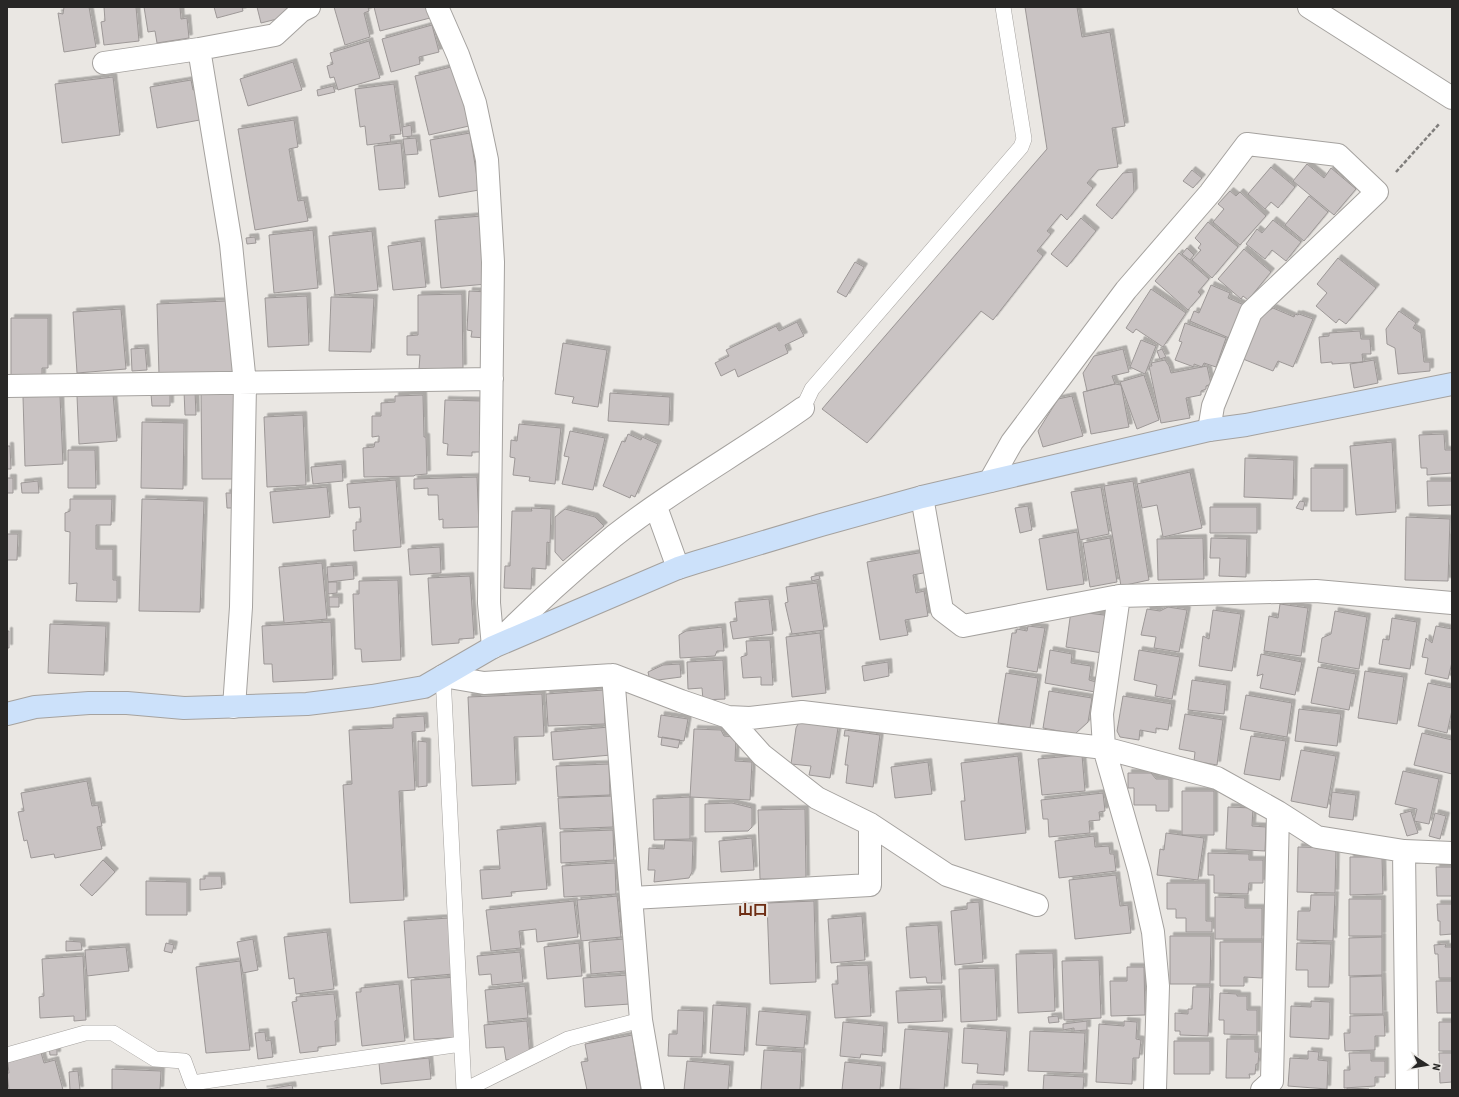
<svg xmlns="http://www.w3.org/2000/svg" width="1459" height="1097" viewBox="0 0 1459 1097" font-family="'Source Sans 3','Noto Sans JP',sans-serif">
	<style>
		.building { fill: #c9c3c3; stroke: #9d9897; filter: url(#shadow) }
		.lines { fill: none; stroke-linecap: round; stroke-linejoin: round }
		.lane-casing { stroke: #a5a29f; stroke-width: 16 }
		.street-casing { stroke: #a5a29f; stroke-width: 24 }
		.secondary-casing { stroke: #a5a29f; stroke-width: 24 }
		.path { stroke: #807e7c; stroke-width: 2.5; stroke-dasharray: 4 2; stroke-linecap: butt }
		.lane { stroke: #fff; stroke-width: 15 }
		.street { stroke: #fff; stroke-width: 22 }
		.secondary { stroke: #cce1fa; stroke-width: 22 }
		.labels { text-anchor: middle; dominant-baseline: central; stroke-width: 4; stroke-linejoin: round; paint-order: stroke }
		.quarter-label { font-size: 15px; font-weight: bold; fill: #6e2d13; stroke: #eae7e3 }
	</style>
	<defs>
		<filter id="shadow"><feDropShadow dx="3.5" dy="-3.5" stdDeviation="0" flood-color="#0004"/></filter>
	</defs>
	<rect width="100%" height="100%" fill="#eae7e3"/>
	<!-- building -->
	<path class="building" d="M64 7H89L96 47 64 52 58 13 63 14Z
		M104 7H136L139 41 104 45 101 22 105 21Z
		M144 7H180L181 19 187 18 189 38 157 43 155 31 148 32Z
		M214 7H242L243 11 217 18Z
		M257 7H287L289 16 261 23Z
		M334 7H368L369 11 364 13 370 37 345 45Z
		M374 7H427L430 18 380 31Z
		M1025 7H1077L1082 37 1110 32 1125 126 1112 128 1118 167 1098 170 1087 183 1093 188 1067 220 1061 214 1047 231 1051 234 1037 251 1043 256 993 320 981 311 867 443 822 409 1047 149Z
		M432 25 439 52 419 57 420 64 391 72 382 39Z
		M369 41 380 78 338 90 334 77 330 78 327 66 333 64 330 53Z
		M293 62 302 90 248 106 240 79Z
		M455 66 469 126 429 135 415 76Z
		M113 77 120 135 62 143 55 84Z
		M191 80 193 90 200 89 205 119 157 128 150 87Z
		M394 84 401 134 390 135 391 142 367 145 365 126 360 127 355 89Z
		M333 86 335 92 318 96 317 90Z
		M294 120 298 147 289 149 298 201 304 200 308 221 255 230 238 129Z
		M411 125 412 136 403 137 402 127Z
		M470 133 479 190 439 197 430 140Z
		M416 138 418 154 405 155 403 139Z
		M401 143 405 188 379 190 374 146Z
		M1307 164 1324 178 1331 168 1356 189 1334 215 1293 181Z
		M1271 167 1295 187 1278 208 1271 202 1265 209 1248 194Z
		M1192 170 1202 178 1193 188 1183 181Z
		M1133 172 1134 192 1112 219 1096 205 1123 173Z
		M1230 191 1236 196 1240 192 1266 216 1240 245 1213 222 1224 209 1218 204Z
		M1309 196 1328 212 1304 241 1285 225Z
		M481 216 487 284 441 288 435 220Z
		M1081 218 1096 231 1067 267 1051 254Z
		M1273 220 1301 242 1286 261 1272 250 1265 259 1246 244 1257 229 1262 233Z
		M1208 222 1238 247 1212 278 1192 260 1201 250 1198 248 1201 244 1195 238Z
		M313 230 318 288 274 293 269 235Z
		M372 231 378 290 335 295 329 236Z
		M255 237 256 243 247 244 246 238Z
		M421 241 426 287 393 290 388 246Z
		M1187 248 1194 255 1190 260 1182 254Z
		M1244 249 1271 272 1248 300 1243 296 1241 299 1218 279Z
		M1179 253 1209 279 1198 292 1201 295 1188 310 1155 281Z
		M1338 258 1376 288 1346 324 1339 319 1336 323 1316 306 1327 293 1317 284Z
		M855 262 864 267 846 297 837 292Z
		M1211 285 1230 293 1228 298 1244 305 1229 338 1190 321 1194 311 1199 313Z
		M1151 289 1186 313 1163 347 1136 329 1133 333 1126 328Z
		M469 291 489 292 487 338 471 337 472 331 467 330Z
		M462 294 463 368 419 369 420 355H407V336L418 335V295Z
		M307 296 309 345 268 347 265 298Z
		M331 297 374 298 371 352 329 351Z
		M227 301 233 372 159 375 157 304Z
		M1273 308 1294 317 1295 314 1298 315 1299 314 1313 319 1293 367 1278 361 1273 371 1243 359 1260 317Z
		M121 309 126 369 77 373 73 312Z
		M1399 311 1416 323 1413 328 1421 333 1424 362H1430V371L1398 374 1395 348 1387 344 1386 329Z
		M11 318H48V368H42V377H11Z
		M797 322 804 336 785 345 788 353 738 377 735 369 721 376 715 363 729 356 726 350 776 326 779 331Z
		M1185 323 1226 338 1216 367 1204 363 1202 367 1194 364V367L1175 360 1182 342 1179 341Z
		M1360 331 1361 339H1370L1371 354H1362L1363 362 1332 364V362L1321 363 1319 337 1329 336V333Z
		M1141 340 1156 346 1145 374 1130 367Z
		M563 343 607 350 598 407 572 403 574 397 555 394Z
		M145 348 147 370 132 371 131 349Z
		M1123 349 1129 372 1112 376 1115 384 1087 391 1083 373 1094 356Z
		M1162 349 1166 357 1160 359 1157 351Z
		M1165 360 1169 366 1171 373 1207 366 1211 384 1206 386V389L1201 391V395L1186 398 1190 418 1161 423 1149 366H1152L1151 363Z
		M1374 360 1378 383 1354 388 1350 364Z
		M1144 375 1159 420 1137 429 1120 382Z
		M1115 384 1121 385 1129 427 1091 434 1083 392Z
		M184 391H195L196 415H185Z
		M201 393H234V479H202Z
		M610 393 670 397 669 425 608 421Z
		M113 394 117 441 79 444 77 396Z
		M151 394H170V406H152Z
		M423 395 424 437H426L427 474 415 475 414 476 364 477 363 448 374 447 375 442H379V436L372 437V416H381V403L395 402V396Z
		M60 396 63 464 25 466 23 397Z
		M1072 396 1083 436 1043 447 1038 431 1058 399Z
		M445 400 483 401 481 452H472V456L447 455 448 444 443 443Z
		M303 415 306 485 267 487 264 417Z
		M142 422 184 423 183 489 141 488Z
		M519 424 561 428 555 484 529 481 530 477 513 475 515 458 510 457 511 440 517 441Z
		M570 431 605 438 593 490 562 484 569 457 564 456Z
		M628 434 641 440 642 437 658 444 635 497 631 495 630 498 603 486 622 441 625 442Z
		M1444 434 1445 450H1452V473L1427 475V468H1421L1419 435Z
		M1392 442 1396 512 1356 515 1350 446Z
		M7 446H10L11 469H7Z
		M68 450H95L96 488H68Z
		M1245 458 1294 460 1293 499 1244 497Z
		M342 464 343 481 313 484 311 467Z
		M1311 468H1344V511H1311Z
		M1190 472 1202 528 1163 537 1157 505 1142 508 1137 484Z
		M477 477 479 527 443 528V519L439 520 438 495H428V488L414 489V479Z
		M7 478H13V493H7Z
		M396 480 401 547 354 551 353 530H356V522H361L360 507 349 508 347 484Z
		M38 481 39 493H22L21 483Z
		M1133 481 1149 580 1121 586 1104 486Z
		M1427 481H1452V505L1428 506Z
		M327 487 330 517 273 523 270 492Z
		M1101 487 1109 534 1080 540 1071 492Z
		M226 493H239V508H227Z
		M70 499H112L111 525H96V549H113V580H117V602L76 601 77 583 69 584 70 532 65 531V513L70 511Z
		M142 499 204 501 200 612 139 611Z
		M1300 501 1305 502 1303 510 1296 508Z
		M1028 506 1032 530 1020 533 1015 508Z
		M1210 507H1257V533H1210Z
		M531 508 551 509 550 543 547 542 546 569 532 568 531 589 504 588 505 566H510L512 511H532Z
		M565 509 595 517 604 526 563 561 555 552V517Z
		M1406 517 1450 519 1448 581 1405 580Z
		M1077 532 1084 584 1047 590 1039 539Z
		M7 534H18L17 560H7Z
		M1110 538 1117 582 1090 587 1083 543Z
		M1203 538 1204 579 1158 580 1157 539Z
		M1211 538 1247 539 1246 577 1219 576 1220 558H1210Z
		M440 547 441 573 410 575 408 549Z
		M924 552 928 572 913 575 916 593 924 591 928 616 905 620 908 635 880 640 867 562Z
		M322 563 327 619 284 623 279 567Z
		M353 565 354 579 328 582 327 567Z
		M819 575 820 579 812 581 811 577Z
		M470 576 474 638 459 639V643L432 645 428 578Z
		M398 580 401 660 362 662 361 649H355L353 594H359V581Z
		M328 582H337V593L328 594Z
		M817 583 824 630 792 634 785 603 788 602 786 587Z
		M329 597H339V607H329Z
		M769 599 773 634 733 639 730 622 737 621 735 602Z
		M1280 604 1308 608 1301 656 1264 651 1269 616 1278 618Z
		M1168 607 1187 610 1179 652 1154 648 1156 637 1141 635 1147 609 1160 611Z
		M1213 610 1241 614 1232 671 1199 666 1203 636 1209 639Z
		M1071 611 1104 615 1107 618 1102 653 1066 647Z
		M1335 611 1367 617 1359 669 1318 662 1322 638 1331 634Z
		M1392 618 1417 622 1410 669 1379 664 1383 639 1389 640Z
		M331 622 333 679 273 682 272 664H264L262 626Z
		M50 624 106 626 104 675 48 673Z
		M1028 626 1045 628 1037 672 1007 667 1012 633H1016L1017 629 1027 631Z
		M1436 626 1452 629V662L1448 679 1425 674 1428 658 1422 657 1426 638 1432 643Z
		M722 627 724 651H717L715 656 680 658 679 635 686 631Z
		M7 631H9V648H7Z
		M820 633 826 693 792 697 786 637Z
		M770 640 773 685H761V677L743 678 741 657 747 655 746 641Z
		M1050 650 1072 654 1071 663 1091 666 1089 680 1096 682 1095 692 1045 683Z
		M1139 650 1180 657 1172 699 1155 696 1157 685 1134 680Z
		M1261 654 1302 662 1295 695 1260 688 1263 674 1257 676Z
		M723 660 725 699 703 700 702 688 688 689 687 662Z
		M888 662 889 676 864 681 862 666Z
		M680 664 681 677 650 681 648 672 663 665Z
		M1318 667 1356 674 1349 710 1311 703Z
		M1365 671 1404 677 1397 724 1358 718Z
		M1006 673 1038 678 1030 728 998 723Z
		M1192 680 1227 685 1224 714 1188 710Z
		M1428 683 1452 688V710L1447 733 1418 726Z
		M604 690 605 724 548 726 546 694Z
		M1049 691 1092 698 1088 722 1075 734 1043 728Z
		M542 694 544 736 514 737 516 784 472 786 468 697Z
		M1246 695 1292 703 1287 737 1240 729Z
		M1123 696 1172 704 1168 730 1156 728V733L1140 730 1139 740 1120 737 1117 731Z
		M1299 709 1341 714 1337 746 1295 741Z
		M1185 714 1223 720 1217 765 1194 761 1195 752 1179 749Z
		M661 715 688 719 684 741 658 737Z
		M424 716 425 731 412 732 415 790 399 791 404 900 350 903 343 785 352 784 349 730 393 728V718Z
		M799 722 838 728 830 778 809 775 811 766 791 764 796 728Z
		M609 727 611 755 553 760 551 732Z
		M694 729 721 730 724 736 736 737 735 761 752 762 750 800 690 797Z
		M845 730 880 735 873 787 846 783 848 765H845L849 736H844Z
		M1422 733 1452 740V774L1414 765Z
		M1251 736 1286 741 1280 780 1244 774Z
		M662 737 680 740 678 748 661 745Z
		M418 741 427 742V786L418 787Z
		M1301 750 1336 756 1327 808 1291 801Z
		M1082 755 1085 791 1042 795 1038 759Z
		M1018 756 1026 833 965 840 961 801H965L961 763Z
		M928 762 932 794 895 798 891 767Z
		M609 764 610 795 558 797 556 766Z
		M1403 771 1439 779 1429 824 1414 821 1417 809 1395 804Z
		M1128 773H1151L1156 779H1169V811H1156V805H1134V788H1128Z
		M87 781 92 806 98 805 102 826 97 827 102 849 55 858 54 854 31 858 27 840 24 841 18 812 24 811 21 793Z
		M1182 791H1214V835H1182Z
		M1332 792 1356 795 1353 820 1329 817Z
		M1103 793 1105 811 1099 812 1100 820 1089 821 1090 833 1049 837 1048 819H1043L1041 800Z
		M612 796 613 827 560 829 558 798Z
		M690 797V839L654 840 653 799Z
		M732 803 752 808V827L748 831 705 832V804Z
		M1228 807 1253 808 1252 826 1266 827 1265 851 1226 849Z
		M805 809 806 879H760L758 810Z
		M1411 811 1418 833 1407 836 1400 814Z
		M1435 813 1446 816 1440 839 1429 836Z
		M542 826 547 889 511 892 512 896 482 899 480 870 500 869 497 830Z
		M613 830 614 860 561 863 560 832Z
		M1166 833 1204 838 1198 880 1157 875 1160 849 1164 850Z
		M1094 836 1095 847 1109 846 1110 854H1114L1116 871 1059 878 1055 841Z
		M752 838 754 870 721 872 719 841Z
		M665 840 693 841 692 872 689 878 654 882 655 870H648L649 848 664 849Z
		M1298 847 1336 848 1335 893 1297 892Z
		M1208 853 1249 854V860H1263V883H1249L1248 894 1214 893V875H1208Z
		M1350 857H1382L1383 894 1350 895Z
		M103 860 115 872 92 896 80 885Z
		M615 863 616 894 564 897 562 866Z
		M1436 867H1452V896H1437Z
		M1116 875 1120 906 1128 905 1131 933 1075 939 1069 880Z
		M205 876H221L222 888 200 890V879H205Z
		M146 881 187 882V915H146Z
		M1167 883H1206V921H1212V932H1186V918H1176V909H1167Z
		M1311 895H1335L1333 941 1297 940 1298 911H1310Z
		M617 896 621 937 581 941 577 900Z
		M1215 897 1245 898V908H1262V939H1215Z
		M1349 899H1382V936H1349Z
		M574 901 578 937 537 942 536 929 519 931 521 948 491 951 486 910Z
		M814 901 816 982 770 984 767 903Z
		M979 902 983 962 955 965 951 911 967 909V903Z
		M1437 904H1452V934L1440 935V921H1438Z
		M862 916 865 960 831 963 828 919Z
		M449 918 453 974 408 978 404 921Z
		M938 925 942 983H927L926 977 910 978 906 927Z
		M327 932 334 989 296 994 294 978 289 979 284 937Z
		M1170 936H1211L1210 984H1170Z
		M1382 937V975L1349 976V938Z
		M253 939 258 970 243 973 237 942Z
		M624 939 626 971 591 974 589 942Z
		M66 941 81 942 82 950 66 951Z
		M1220 942H1262V978L1244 977V986H1220Z
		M166 943 174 945 172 953 164 951Z
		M579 943 582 976 547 979 544 947Z
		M1297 943 1331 944 1329 987H1308V970H1296Z
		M1446 944 1445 947H1452V978H1439L1438 954H1435L1434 945Z
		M126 947 129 971 87 976 85 950Z
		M520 952 523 982 492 985 491 974 479 975 477 956Z
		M1053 953 1055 1011 1018 1013 1016 954Z
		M83 956 86 1020 74 1021V1016L40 1018 39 997 44 996 42 959Z
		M1099 960 1101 1018 1064 1020 1062 961Z
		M240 961 250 1050 206 1053 196 967Z
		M868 965 871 1016 835 1018 832 984H838L837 966Z
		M1127 967H1144L1145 1015 1111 1016 1110 981H1127Z
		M995 968 997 1020 961 1022 959 969Z
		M628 975 630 1004 585 1007 583 978Z
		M1382 976 1383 1014H1350V977Z
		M458 977 461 1037 414 1040 411 980Z
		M1436 981H1452V1013H1437Z
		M399 984 405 1041 362 1046 356 992H361V988Z
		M525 986 528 1018 488 1022 485 990Z
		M1193 987H1210L1208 1036 1180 1035V1031H1175V1013L1188 1014V1009H1192Z
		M941 989 943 1021 898 1023 896 991Z
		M1220 993 1237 994V996H1247V1010H1257V1035L1224 1034V1020H1219Z
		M334 994 337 1020 335 1021 336 1045 318 1047V1051L300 1053 292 1002 297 1001 296 997Z
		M1311 1001 1330 1002 1329 1039 1290 1037 1291 1006 1311 1007Z
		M713 1005 747 1007 744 1055 710 1053Z
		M678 1010 704 1011 702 1057 668 1056 669 1034H677Z
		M759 1011 807 1015 804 1048 756 1045Z
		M1384 1015 1385 1036H1375V1050L1345 1051 1344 1033H1350V1016Z
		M1058 1016 1059 1022 1049 1023 1048 1017Z
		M527 1021 530 1057 506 1060 504 1047 486 1048 484 1025Z
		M1087 1021V1030L1074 1031V1028L1063 1030V1024Z
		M1124 1021 1137 1022 1136 1039 1141 1040 1139 1058H1133L1132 1084 1096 1082 1099 1024 1124 1026Z
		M843 1022 884 1026 882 1056 861 1054 860 1058 840 1056Z
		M1439 1022H1452V1051H1439Z
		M964 1028 1007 1031 1004 1075 977 1073 978 1064 962 1063Z
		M905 1029 949 1032 944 1090 900 1089Z
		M1030 1031 1085 1033 1083 1073 1028 1071Z
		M265 1032 266 1041 271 1040 273 1057 258 1059 255 1033Z
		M632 1035 641 1090H587L581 1062 588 1061 585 1044Z
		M1227 1039H1255V1052H1259L1258 1064H1256L1255 1074H1249L1250 1078H1226Z
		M1174 1041H1210V1074H1174Z
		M49 1046H57V1055H50Z
		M40 1049 44 1063 55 1060 63 1090H9L7 1073H9L7 1057Z
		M764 1050 802 1052 800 1090H761Z
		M1308 1051 1319 1052 1318 1060 1328 1061 1327 1089 1288 1086 1290 1058 1308 1059Z
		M1349 1053H1371V1061H1385V1077H1375V1086L1344 1088V1070H1350Z
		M1439 1053H1452V1082L1440 1083Z
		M429 1058 431 1079 381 1084 379 1063Z
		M687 1061 730 1065 728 1090H684Z
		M845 1062 882 1066 880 1090H842Z
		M112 1069 161 1071 160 1090H112Z
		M78 1071 80 1090H70L69 1072Z
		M1044 1075 1084 1077 1083 1090H1043Z
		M973 1084 1004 1085V1090H972Z
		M292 1085 293 1090H263Z
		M1347 1088 1369 1089V1090H1347Z"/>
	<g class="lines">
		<defs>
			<path id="lane" d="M803 408 812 389 1021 147 1024 139 1003 7
				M443 676 464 1090
				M7 1055 85 1033H113L155 1059 184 1061 192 1083 461 1044
				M465 1090 568 1039 641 1020"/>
			<path id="street" d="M437 7 458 55 475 103 487 160 493 262 489 603 493 647
				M1309 7 1452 98
				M199 49 231 244 245 384 241 607 234 707
				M104 63 199 49 275 35 301 11 309 7
				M7 386 492 379
				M990 481 1012 442 1126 290 1210 193 1247 144 1338 155 1377 192 1251 312 1213 406 1209 430
				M922 497 942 610 963 626 1119 596 1316 591 1452 603
				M656 507 678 568
				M1119 596 1102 714 1104 748 1139 870 1153 932 1158 986 1155 1090
				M493 647C531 608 572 571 614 536 674 489 741 452 803 408
				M613 675 641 1020 653 1090
				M443 676 484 683 613 675 681 701 728 717 750 718 802 712 1104 748 1217 778 1278 812 1317 837 1404 851 1452 853
				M728 717 762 755 817 798 870 824 947 875 1037 905
				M1404 851 1407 1090
				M632 898 870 885V824
				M1262 1090 1272 1081 1278 812"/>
			<path id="secondary" d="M7 714 35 707 89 703H127L184 708 307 704 372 696 424 687 493 647 678 568 697 562 821 525 922 497 1209 430 1246 425 1452 384"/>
		</defs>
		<!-- lane casing -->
		<use href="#lane" class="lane-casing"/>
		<!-- street casing -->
		<use href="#street" class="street-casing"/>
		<!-- secondary casing -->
		<use href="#secondary" class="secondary-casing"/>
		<!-- path -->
		<path class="path" d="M1396 172 1440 123"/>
		<!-- lane -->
		<use href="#lane" class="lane"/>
		<!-- street -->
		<use href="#street" class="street"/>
		<!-- secondary -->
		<use href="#secondary" class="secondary"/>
	</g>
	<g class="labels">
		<!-- quarter labels -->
		<g class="quarter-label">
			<text x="753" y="910">山口</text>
		</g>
	</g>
	<!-- border -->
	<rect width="1459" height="1097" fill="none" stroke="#282726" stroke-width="16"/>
	<!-- north arrow -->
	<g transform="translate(1427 1065) rotate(102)" stroke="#eae7e3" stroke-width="3" paint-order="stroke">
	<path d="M0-3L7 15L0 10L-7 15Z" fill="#282726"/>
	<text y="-6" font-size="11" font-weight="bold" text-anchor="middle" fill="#282726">N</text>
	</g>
</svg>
